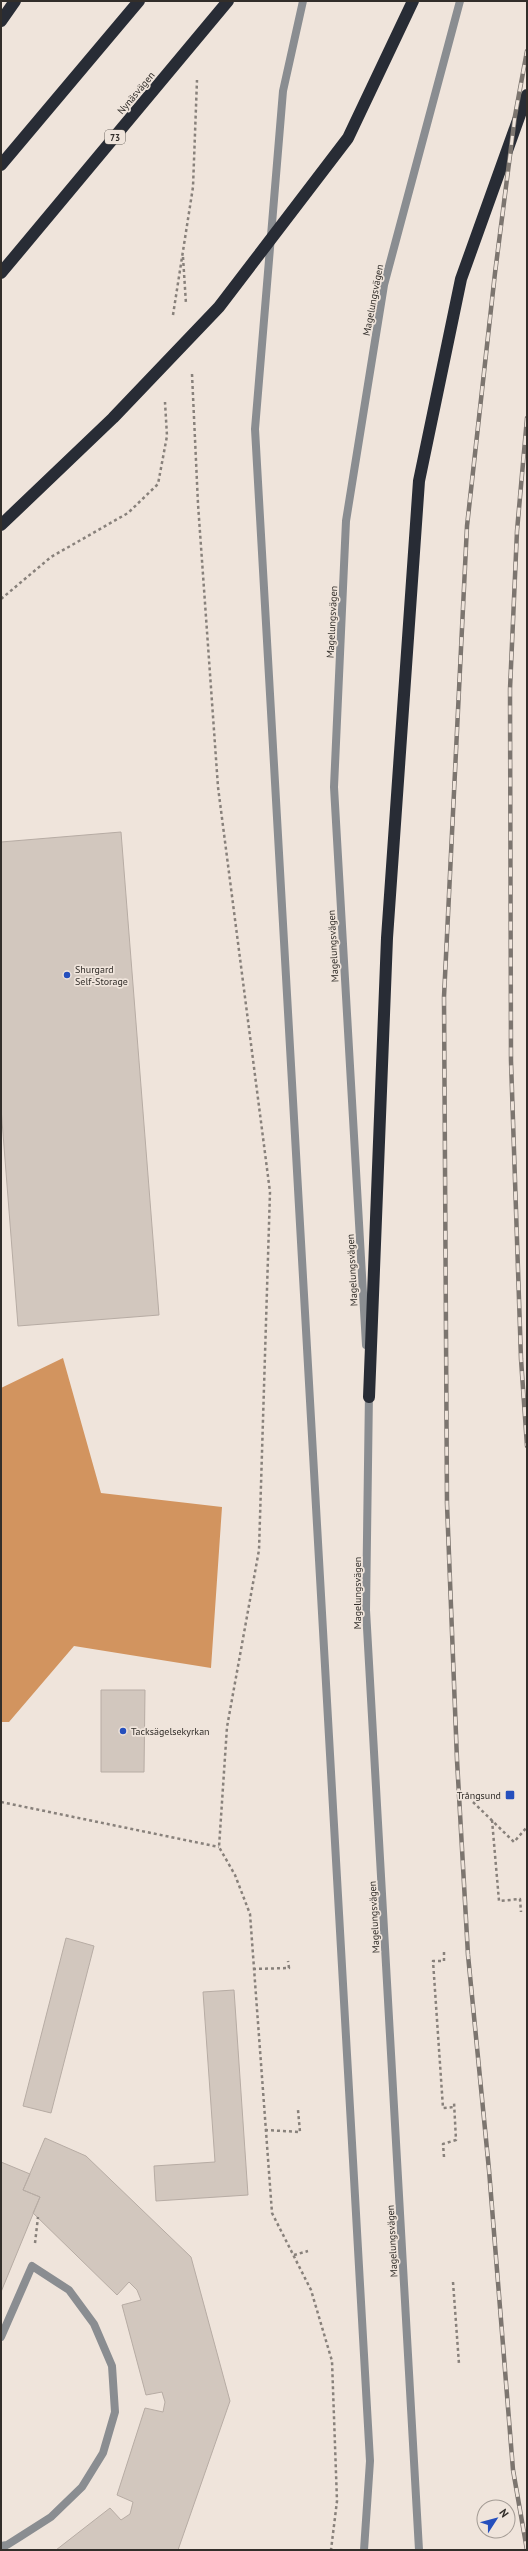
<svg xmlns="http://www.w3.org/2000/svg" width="528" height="2551" viewBox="0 0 528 2551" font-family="'PT Sans',sans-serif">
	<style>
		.forest { fill: #d2945f }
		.building { fill: #d2c7be; stroke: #b7aca4 }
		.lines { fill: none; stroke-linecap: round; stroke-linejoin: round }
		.path { stroke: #88817b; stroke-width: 2.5; stroke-dasharray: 3 3; stroke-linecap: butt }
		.service { stroke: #8a8d91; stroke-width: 8 }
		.tertiary { stroke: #8a8d91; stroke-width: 8 }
		.motorway { stroke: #282c35; stroke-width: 12 }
		.rail-casing { stroke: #7c756f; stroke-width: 4.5 }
		.rail { stroke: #efe4db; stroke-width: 3; stroke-dasharray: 9; stroke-linecap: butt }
		.poi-dot { fill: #254fbd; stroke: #efe4db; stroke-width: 1.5 }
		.labels { text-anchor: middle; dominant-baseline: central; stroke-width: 3.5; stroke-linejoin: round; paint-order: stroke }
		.shield { fill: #efe4db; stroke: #6b655f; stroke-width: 1 }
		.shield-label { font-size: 9px; font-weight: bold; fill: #322e2a }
		.street-label { font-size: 10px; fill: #322e2a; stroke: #efe4db }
		.poi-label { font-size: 10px; fill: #322e2a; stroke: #efe4db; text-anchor: start }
	</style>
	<rect width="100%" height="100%" fill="#efe4db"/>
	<!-- forest -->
	<path class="forest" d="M63 1358 101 1493 222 1507 211 1668 74 1646 9 1722H1V1388Z"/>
	<!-- building -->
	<path class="building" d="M121 832 159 1315 18 1326 1 1108V842Z
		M101 1690H145L144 1772H101Z
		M66 1938 94 1946 51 2113 23 2106Z
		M234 1990 248 2195 156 2201 154 2166 215 2162 203 1992Z
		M45 2138 86 2156 191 2257 230 2401 178 2550H56L110 2508 121 2520 130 2514 133 2502 117 2495 145 2408 163 2412 165 2402 162 2392 146 2395 122 2305 141 2300 137 2290 129 2282 117 2295 33 2213 40 2197 23 2190Z
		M1 2162 30 2174 23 2190 40 2197 1 2292Z"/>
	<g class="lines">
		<!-- path -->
		<path class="path" d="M183 257 186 304
			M173 315 193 187 197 80
			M192 374 198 504 218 787 270 1192 259 1550 227 1727 219 1847 235 1875 250 1914 272 2213 311 2290 332 2361 337 2501 331 2550
			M1 599 51 557 128 513 158 484 167 436 165 402
			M1 1802 219 1847
			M473 1802 514 1842 527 1827
			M492 1820 499 1901 520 1899 521 1912
			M444 1952V1961H433L443 2108 454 2107
			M253 1969 289 1968 288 1961
			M265 2130 300 2132 298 2110
			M444 2157 443 2144 456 2140 454 2102
			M35 2243 38 2217
			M294 2255 308 2251
			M453 2282 459 2364"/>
		<!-- service -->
		<path class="service" d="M1 2337 32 2266 69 2290 94 2324 112 2366 115 2412 103 2453 82 2487 51 2517 7 2545 1 2546"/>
		<!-- tertiary -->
		<path class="tertiary" d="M303 1 283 91 255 429 370 2461 364 2550
			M366 1345 334 787 346 521 384 285 460 1
			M369 1392 366 1610 419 2550"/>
		<!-- motorway -->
		<path class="motorway" d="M1 21 15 1
			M1 165 139 1
			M1 273 228 1
			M1 525 113 418 219 307 348 138 413 1
			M369 1397 387 938 419 481 461 279 527 95"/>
		<defs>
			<path id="rail" d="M527 418 517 531 510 689 511 1061 521 1359 527 1446
				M527 2550 513 2470 489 2170 468 1955 457 1760 447 1504 444 997 467 526 495 273 515 116 527 51"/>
		</defs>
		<!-- rail casing -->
		<use href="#rail" class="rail-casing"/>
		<!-- rail -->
		<use href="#rail" class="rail"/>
	</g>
	<!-- markers -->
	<g class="poi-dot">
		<circle cx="67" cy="975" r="4"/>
		<circle cx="123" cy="1731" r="4"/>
		<rect x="505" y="1790" width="10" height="10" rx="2"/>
	</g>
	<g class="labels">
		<!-- shield labels -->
		<rect class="shield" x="105" y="130" width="20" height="14" rx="3"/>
		<g class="shield-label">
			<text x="115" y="137">73</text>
		</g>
		<!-- street labels -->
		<g class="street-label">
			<text transform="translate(136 93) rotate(-50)">Nynäsvägen</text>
			<text transform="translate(373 300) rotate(-79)">Magelungsvägen</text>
			<text transform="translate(332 622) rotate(-87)">Magelungsvägen</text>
			<text transform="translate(333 946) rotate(-93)">Magelungsvägen</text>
			<text transform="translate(352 1270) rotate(-93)">Magelungsvägen</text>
			<text transform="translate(357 1593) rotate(-90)">Magelungsvägen</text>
			<text transform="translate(374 1917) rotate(-93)">Magelungsvägen</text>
			<text transform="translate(392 2241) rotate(-93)">Magelungsvägen</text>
		</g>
		<!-- poi labels -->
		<g class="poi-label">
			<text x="75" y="969">Shurgard<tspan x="75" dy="12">Self-Storage</tspan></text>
			<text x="131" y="1731">Tacksägelsekyrkan</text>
			<text x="501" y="1795" text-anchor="end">Trångsund</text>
		</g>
	</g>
	<!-- border -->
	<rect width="528" height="2551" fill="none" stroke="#322e2a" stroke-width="4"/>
	<!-- north arrow -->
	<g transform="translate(496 2519) rotate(54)"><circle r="19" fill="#efe4db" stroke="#a39b94"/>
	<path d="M0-3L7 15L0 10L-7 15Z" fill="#254fbd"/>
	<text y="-6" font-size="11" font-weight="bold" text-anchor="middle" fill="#322e2a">N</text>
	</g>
</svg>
